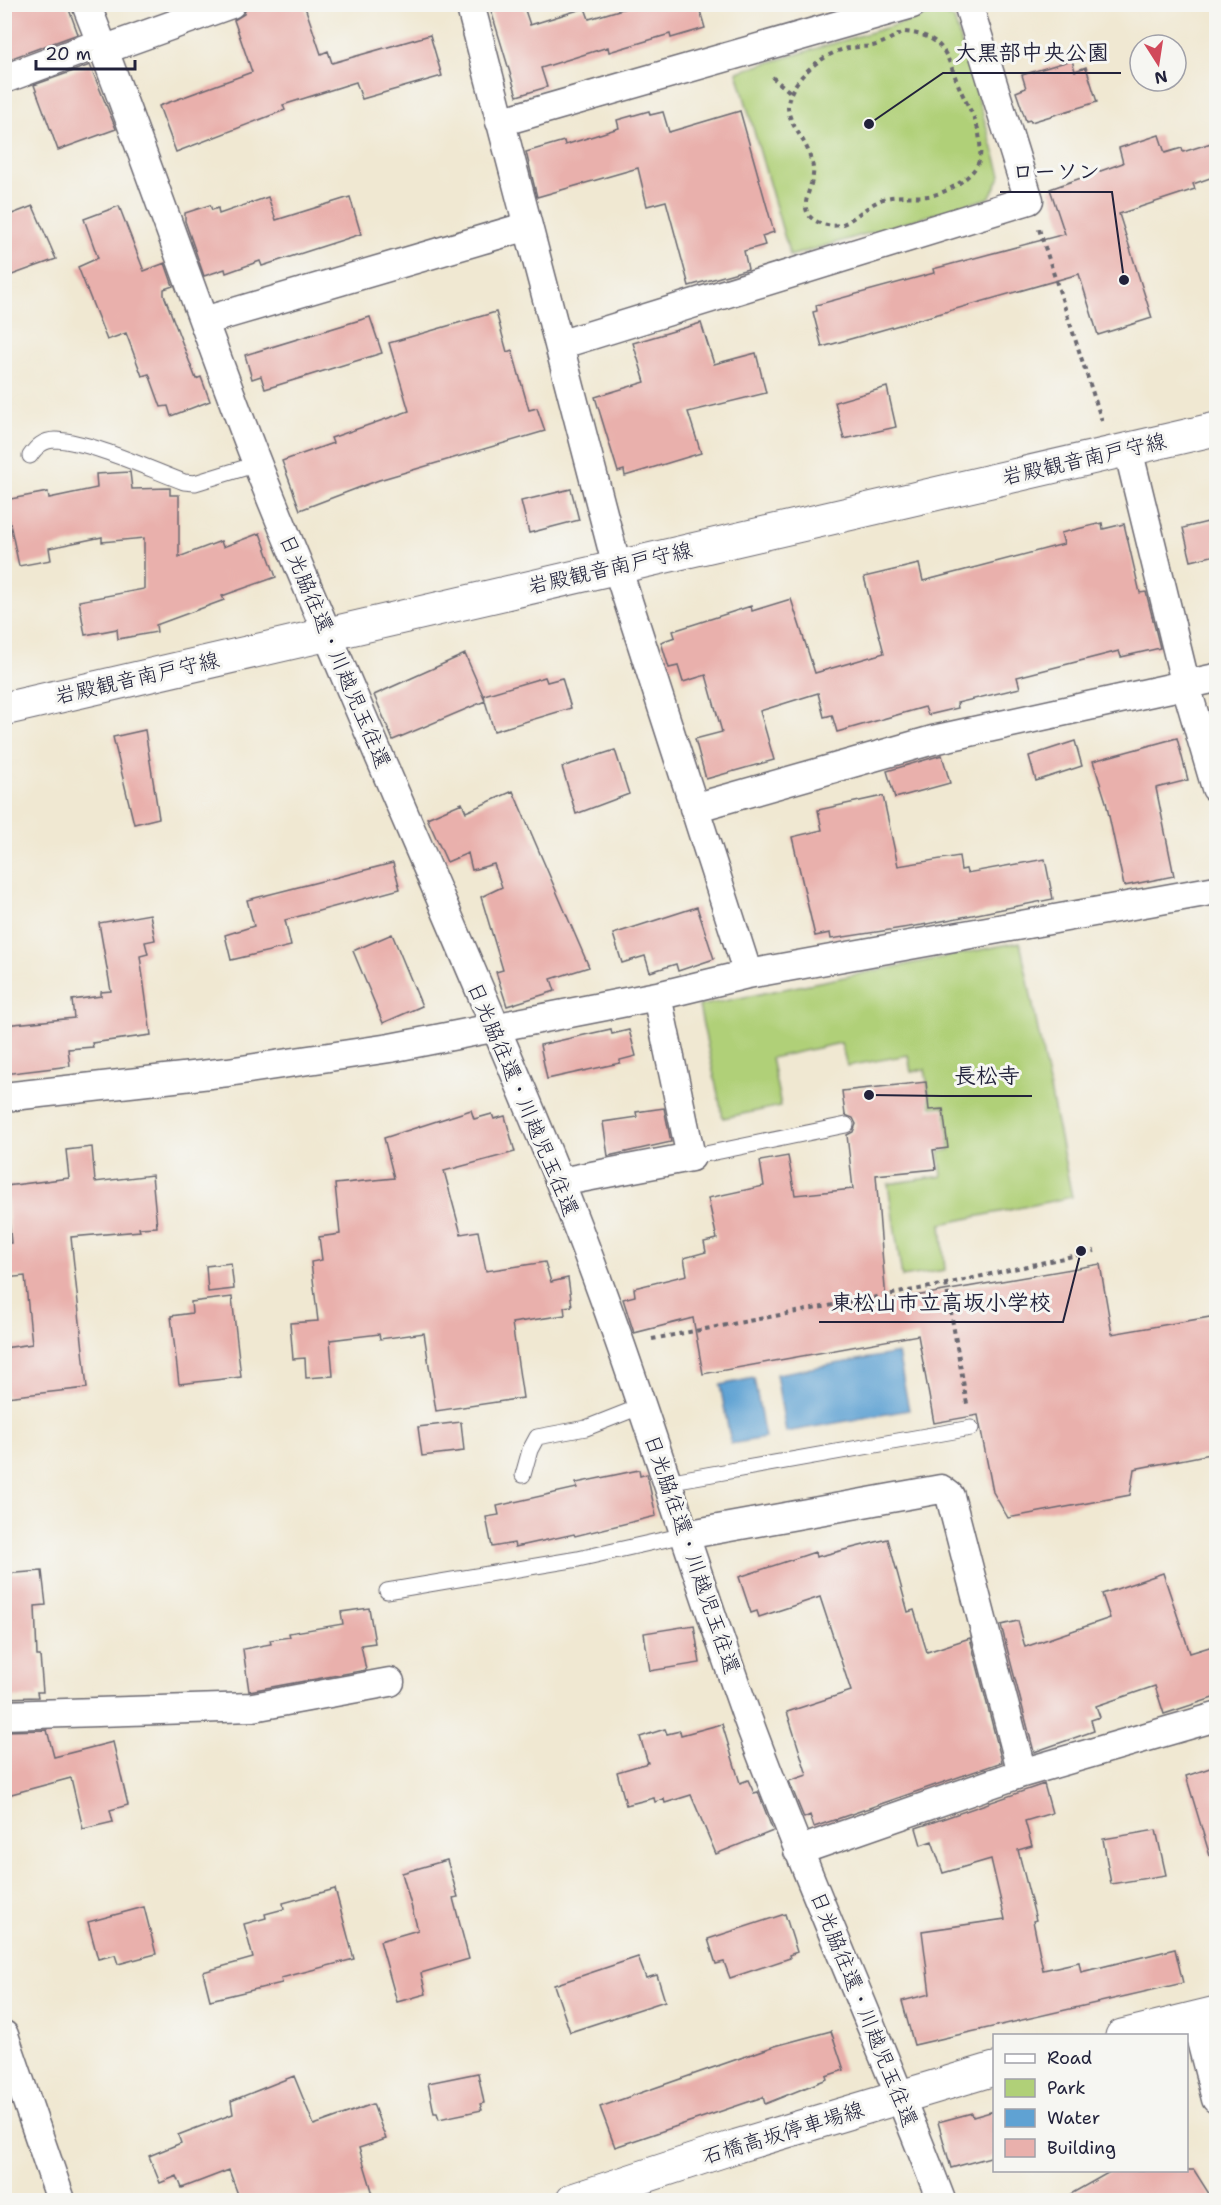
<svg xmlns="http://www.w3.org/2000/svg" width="1221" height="2205" viewBox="0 0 1221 2205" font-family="'Shantell Sans','Klee One',sans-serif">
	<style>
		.green { fill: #b0d078; stroke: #69795a; stroke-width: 1.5 }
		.water { fill: #5fa2d3; stroke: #406287; stroke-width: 1.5 }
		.building { fill: #e9b0ac }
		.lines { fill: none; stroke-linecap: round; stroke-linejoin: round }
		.service-casing { stroke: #6a6770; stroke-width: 17 }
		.minor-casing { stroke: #6a6770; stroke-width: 31 }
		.secondary-casing { stroke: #6a6770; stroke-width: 35 }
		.path { stroke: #6a6770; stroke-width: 4; stroke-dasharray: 4.5 4.5; stroke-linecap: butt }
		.service { stroke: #fff; stroke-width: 15 }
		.minor { stroke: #fff; stroke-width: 28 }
		.secondary { stroke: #fff; stroke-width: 33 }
		.labels { text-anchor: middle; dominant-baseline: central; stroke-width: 6; stroke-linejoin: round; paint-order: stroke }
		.street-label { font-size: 21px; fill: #22223b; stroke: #f6f6f2 }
		.leader { fill: none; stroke: #22223b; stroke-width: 2 }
		.callout-dot { fill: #22223b; stroke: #f6f6f2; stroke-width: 2 }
		.callout-label { font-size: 22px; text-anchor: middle; font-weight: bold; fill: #22223b; stroke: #f6f6f2; stroke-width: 6; stroke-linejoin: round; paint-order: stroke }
	</style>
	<rect width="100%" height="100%" fill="#f6f6f2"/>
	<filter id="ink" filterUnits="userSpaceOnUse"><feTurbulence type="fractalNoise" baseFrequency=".0167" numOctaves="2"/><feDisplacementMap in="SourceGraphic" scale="12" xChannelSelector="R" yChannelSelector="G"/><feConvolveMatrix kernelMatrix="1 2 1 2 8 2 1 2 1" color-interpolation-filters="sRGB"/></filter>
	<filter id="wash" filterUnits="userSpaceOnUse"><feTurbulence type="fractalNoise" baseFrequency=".008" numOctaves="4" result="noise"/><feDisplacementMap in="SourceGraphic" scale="24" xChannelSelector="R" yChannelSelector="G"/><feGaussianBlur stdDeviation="1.35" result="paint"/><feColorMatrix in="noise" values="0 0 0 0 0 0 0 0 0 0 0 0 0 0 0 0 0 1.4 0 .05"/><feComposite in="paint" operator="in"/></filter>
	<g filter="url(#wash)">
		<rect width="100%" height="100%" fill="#f0e8d2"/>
		<!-- green -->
		<path class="green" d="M939 12 954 19 1001 175 989 198 790 256 737 72Z
			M1020 942 1072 1197 941 1224 945 1270 902 1277 888 1184 942 1176 939 1152 950 1150 945 1106 931 1107 925 1069 911 1072 908 1055 847 1066 841 1043 771 1058 781 1106 723 1118 699 1006Z"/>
		<!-- water -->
		<path class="water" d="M898 1353 909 1410 786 1432 776 1374Z
			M754 1378 765 1438 731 1444 720 1385Z"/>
		<g id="blocks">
			<!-- building -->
			<path class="building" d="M4 4H67L78 34 4 61Z
				M247 4H304L321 54 328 51 332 63 430 35 442 76 362 99 356 82 283 105 285 110 176 152 159 106 252 72 234 20 244 14Z
				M489 4H523L530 25 585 8 589 19 639 4H698L705 28 671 38 670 34 609 52 608 47 541 68 547 87 517 96Z
				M1072 60 1075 71 1086 67 1097 102 1031 122 1030 120 1026 121 1016 92 1026 88 1022 75Z
				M90 65 116 129 58 150 34 85Z
				M649 111 650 115 663 112 669 132 740 111 774 232 762 236 765 245 744 251 748 269 689 286 666 201 647 206 638 168 537 197 526 152 564 141 565 145 619 128 617 120Z
				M1159 135 1165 153 1182 148 1183 152 1211 143 1216 161V176L1193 184 1195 189 1119 214 1152 318 1098 335 1079 274 822 347 813 312 817 311 816 305 934 273 933 269 1065 234 1050 189 1123 163 1119 148Z
				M268 197 276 220 350 197 361 234 262 266 260 261 226 273 225 269 204 276 185 221V213L210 205 212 210 218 208 219 214Z
				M33 206 56 259 4 278V217Z
				M119 206 144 271 165 263 173 286 164 289V295L196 379 201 377 210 401 171 416 168 406 161 407 149 374 142 376 126 333 107 340 78 267 98 258 84 219Z
				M496 312 507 352 512 350 529 410 537 408 545 431 379 480 300 510 282 461 333 443 331 438 409 411 389 343Z
				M370 317 382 353 265 389 261 376 252 379 245 355Z
				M701 323 714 364 756 353 766 393 688 412 701 453 625 476 624 470 618 472 595 397 645 382 633 343Z
				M887 387 896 427 844 439 835 402Z
				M130 472 132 489 170 488V495H179V557L221 541 223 547 260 533 276 577 222 596 224 600 156 625 157 632 118 639 117 629 85 635 79 601 144 589V538L102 542V537L49 548 51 560 19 566 5 500 48 492 49 498 97 488 96 474Z
				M571 489 579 520 529 533 521 501Z
				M1216 520V555L1191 561 1183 528Z
				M1102 523 1103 529 1124 524 1140 593 1146 592 1160 648 1121 657 1119 651 1017 677 1020 688 957 703 958 708 928 715 925 707 837 732 832 715 824 717 818 693 760 711 774 760 706 779 695 739 722 732 706 675 683 682 678 666 669 668 661 642 675 637 673 631 751 606 752 611 791 599 815 673 884 653 864 577 919 564 923 581 1064 544 1061 533Z
				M465 654 485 700 484 695 545 677 547 682 562 678 571 708 494 731 485 701 393 740 374 695Z
				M145 730 159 818 134 824 113 737Z
				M1177 738 1188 780 1156 788 1174 876 1124 886 1106 802 1093 761Z
				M1075 741 1082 766 1036 781 1029 756Z
				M615 750 629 794 576 814 562 767Z
				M942 755 950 783 895 798 887 771Z
				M513 791 589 967 551 979 555 991 507 1006 496 972 503 970 481 897 502 887 494 864 472 870 468 853 447 862 427 818 462 803 466 812Z
				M883 796 898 866 959 856 961 870 966 869 967 873 1045 859 1053 899 922 925 831 939 830 933 815 936 792 837 822 830 818 810Z
				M393 863 400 889 285 920 291 946 231 960 225 935 254 926 247 900Z
				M697 907 714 959 678 971 676 964 650 972 645 956 622 963 613 934Z
				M150 914 155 940 145 942 148 954 140 956 151 1035 92 1043 93 1047 68 1049 70 1066 4 1074V1025L74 1018 72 1000 101 996V992L111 991 99 923Z
				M392 934 422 1006 383 1023 353 951Z
				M611 1029 612 1034 629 1030 636 1056 620 1060V1063L547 1079 540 1045Z
				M926 1082 929 1110 943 1109 948 1148 933 1150 936 1169 876 1175 886 1301 1100 1264 1112 1334 1216 1316V1453L1134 1469 1130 1495 1008 1518 993 1492 978 1415 934 1423 918 1335 703 1374 693 1318 634 1333 623 1299 635 1296 634 1288 687 1275 684 1258 706 1252 704 1242 717 1239 708 1198 764 1186 760 1161 788 1156 795 1195 853 1189 847 1135 853 1132 856 1124 853 1118 845 1115 842 1091Z
				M664 1108 671 1142 608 1156 603 1122 637 1117 636 1112Z
				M471 1110 474 1119 492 1114 494 1119 505 1116 515 1152 444 1171 461 1234 478 1231 486 1271 545 1262 551 1282 568 1278 572 1306 564 1307 565 1315 512 1323 523 1398 436 1411 424 1333 380 1339 379 1334 330 1340 333 1376 306 1378 305 1358 293 1359 290 1323 318 1321 311 1262 322 1260 319 1237 340 1234 335 1184 394 1178 384 1138Z
				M92 1147 95 1182 152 1175 157 1227 139 1228 140 1231 71 1237 87 1388 6 1397 4 1348 32 1344 25 1276 4 1278V1243H11L6 1186 69 1178 66 1150Z
				M231 1263 234 1289 208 1292 206 1266Z
				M232 1297 241 1377 179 1384 171 1316 192 1313 191 1302Z
				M461 1422 464 1451 422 1456 418 1427Z
				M639 1470 640 1476 647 1474 656 1516 575 1536 574 1534 515 1547 514 1543 492 1547 486 1517 499 1515 497 1506 577 1488 576 1483Z
				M888 1539 908 1612 914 1610 927 1652 970 1638 1002 1762 814 1827 810 1815 804 1818 789 1781 807 1775 787 1712 851 1691 820 1597 759 1617 757 1611 751 1613 739 1577 815 1552 816 1557Z
				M42 1571 46 1605 35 1606 37 1656H40L43 1692H37L38 1697 4 1698V1574Z
				M1163 1573 1190 1653 1216 1645V1697L1164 1714 1155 1686 1096 1706 1100 1717 1091 1720 1094 1731 1034 1752 1001 1625 1018 1621 1025 1647 1110 1618 1102 1594Z
				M369 1608 375 1643 361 1645 366 1670 249 1691 243 1649 271 1644 270 1640 290 1637 289 1633 343 1624 341 1612Z
				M694 1625 700 1663 650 1671 644 1633Z
				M722 1724 740 1783 748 1780 754 1793 758 1792 773 1831 716 1854 691 1795 665 1803 664 1799 655 1802 654 1798 626 1805 617 1772 648 1763 640 1737 665 1729 667 1734 680 1731 681 1735Z
				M47 1730 54 1757 113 1742 128 1805 110 1810 113 1822 83 1829 71 1778 4 1796V1731Z
				M1216 1766V1855L1210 1856 1186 1776Z
				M1044 1784 1052 1813 1025 1821 1032 1846 1018 1850 1036 1920 1033 1921 1043 1970 1079 1962 1081 1972 1175 1949 1183 1983 914 2045 902 2001 930 1994 922 1931 1005 1919 991 1859 943 1873 932 1841 921 1845 916 1828Z
				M1156 1830 1166 1875 1111 1884 1103 1839Z
				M447 1860 458 1897 453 1898 469 1959 421 1973 426 1994 397 2002 380 1941 418 1930 402 1873Z
				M335 1889 354 1959 281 1978 282 1983 210 2000 203 1972 253 1958 244 1924 266 1918 265 1914 284 1909 283 1903Z
				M144 1907 156 1954 118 1964 115 1955 98 1959 88 1922Z
				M785 1914 797 1952 789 1955 790 1958 730 1978 724 1962 716 1964 708 1939Z
				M638 1957 646 1978 657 1975 665 2001 570 2032 554 1985Z
				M831 2031 844 2070 826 2076 827 2079 765 2104 763 2097 615 2147 600 2107 775 2046Z
				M478 2073 484 2103 480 2104 482 2110 439 2119 437 2113H434L428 2083Z
				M294 2076 314 2125 373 2104 386 2139 359 2148 373 2194 350 2200H240L229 2170 182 2188 177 2176 160 2183 149 2156 181 2143 178 2135 233 2114 231 2101Z
				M994 2111V2156L951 2168 938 2122 972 2113 973 2117Z
				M1113 2170H1194L1213 2200H1060Z"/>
		</g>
	</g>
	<g filter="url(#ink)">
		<use href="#blocks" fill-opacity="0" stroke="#6a6770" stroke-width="1.5"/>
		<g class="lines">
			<defs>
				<path id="service" d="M30 456C36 447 43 440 56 440 92 442 149 469 184 482L195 483 257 464
					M691 1157 846 1125
					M523 1475 530 1450 537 1437 586 1428 642 1406
					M667 1482 971 1428
					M387 1591 578 1559 685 1535"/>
				<path id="minor" d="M86 4C147 159 199 316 260 471 355 709 463 942 559 1180 630 1356 683 1538 747 1717 807 1880 879 2038 941 2200
					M470 4 617 567 748 974
					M103 50 231 4
					M4 79 101 43
					M500 122 912 4
					M204 321 528 226
					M559 345 1029 200 968 4
					M1128 449 1186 686 1216 788
					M694 808 933 740 1216 678
					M4 1097 228 1072 390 1048 657 996 748 974 1216 890
					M560 1182 691 1157 657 996
					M685 1535 941 1489 950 1496 1022 1773
					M4 1715 253 1707 390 1682
					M798 1851 1022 1773 1216 1717
					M1195 2017 1216 2099
					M4 2035 61 2200"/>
				<path id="secondary" d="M4 709 1216 429
					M1122 2036 1216 2013
					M573 2200 737 2146 994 2069"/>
			</defs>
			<!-- service casing -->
			<use href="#service" class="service-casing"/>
			<!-- minor casing -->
			<use href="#minor" class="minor-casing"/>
			<!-- secondary casing -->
			<use href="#secondary" class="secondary-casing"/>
			<!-- path -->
			<path class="path" d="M905 32C943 36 945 51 958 84 964 100 976 117 979 134 980 141 981 150 980 157 977 176 946 194 928 196 913 198 899 194 883 199 871 204 860 213 849 221 840 226 833 227 823 224 793 214 811 193 813 175 814 169 812 162 810 157 806 139 790 127 788 108 787 81 824 52 849 48 856 47 864 47 872 46 883 44 894 36 905 32Z
				M772 77 790 92
				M1039 229 1102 421
				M946 1284 967 1404
				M652 1339 946 1284 1095 1251"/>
			<!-- service -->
			<use href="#service" class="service"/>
			<!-- minor -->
			<use href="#minor" class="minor"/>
			<!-- secondary -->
			<use href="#secondary" class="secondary"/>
		</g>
	</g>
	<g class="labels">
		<!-- street labels -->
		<g class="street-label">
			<text transform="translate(1084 459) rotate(-13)">岩殿観音南戸守線</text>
			<text transform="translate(610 568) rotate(-13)">岩殿観音南戸守線</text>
			<text transform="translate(335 651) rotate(67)">日光脇往還・川越児玉往還</text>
			<text transform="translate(137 678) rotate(-13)">岩殿観音南戸守線</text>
			<text transform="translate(523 1099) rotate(67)">日光脇往還・川越児玉往還</text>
			<text transform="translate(692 1554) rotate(71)">日光脇往還・川越児玉往還</text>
			<text transform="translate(864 2009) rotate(68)">日光脇往還・川越児玉往還</text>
			<text transform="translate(783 2133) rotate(-17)">石橋高坂停車場線</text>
		</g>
	</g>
	<!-- callouts -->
	<path class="leader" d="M869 124L943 73H1121M1124 280L1112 192H1000M869 1095L942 1096H1032M1081 1251L1063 1322H819"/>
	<g class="callout-dot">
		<circle cx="869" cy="124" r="6"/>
		<circle cx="1124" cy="280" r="6"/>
		<circle cx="869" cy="1095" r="6"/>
		<circle cx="1081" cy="1251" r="6"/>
	</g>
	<g class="callout-label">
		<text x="1032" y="60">大黒部中央公園</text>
		<text x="1056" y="179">ローソン</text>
		<text x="987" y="1083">長松寺</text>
		<text x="941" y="1310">東松山市立高坂小学校</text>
	</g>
	<!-- margin -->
	<rect width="1221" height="2205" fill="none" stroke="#f6f6f2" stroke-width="24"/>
	<!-- legend -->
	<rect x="993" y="2034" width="195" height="138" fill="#f6f6f2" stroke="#a1a1a9" stroke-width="1.5"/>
	<rect x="1005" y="2054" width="30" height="9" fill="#ffffff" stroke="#a1a1a9" stroke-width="1.5"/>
	<text x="1047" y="2064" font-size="18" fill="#22223b">Road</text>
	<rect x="1005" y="2079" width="30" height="18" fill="#b0d078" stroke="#a1a1a9" stroke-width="1.5"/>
	<text x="1047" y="2094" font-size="18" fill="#22223b">Park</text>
	<rect x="1005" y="2109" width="30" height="18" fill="#5fa2d3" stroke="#a1a1a9" stroke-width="1.5"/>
	<text x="1047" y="2124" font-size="18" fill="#22223b">Water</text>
	<rect x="1005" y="2139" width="30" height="18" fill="#e9b0ac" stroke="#a1a1a9" stroke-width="1.5"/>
	<text x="1047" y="2154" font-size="18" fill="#22223b">Building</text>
	<!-- north arrow -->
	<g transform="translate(1158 63) rotate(168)"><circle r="28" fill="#f6f6f2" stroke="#a1a1a9" stroke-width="1.5"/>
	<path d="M0-4.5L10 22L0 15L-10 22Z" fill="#d1495b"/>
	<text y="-9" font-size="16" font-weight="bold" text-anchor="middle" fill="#22223b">N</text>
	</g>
	<!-- scale -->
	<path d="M36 60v9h99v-9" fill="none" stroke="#22223b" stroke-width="3"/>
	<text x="45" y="60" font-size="18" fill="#22223b" stroke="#f6f6f2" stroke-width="4.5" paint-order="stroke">20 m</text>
</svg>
